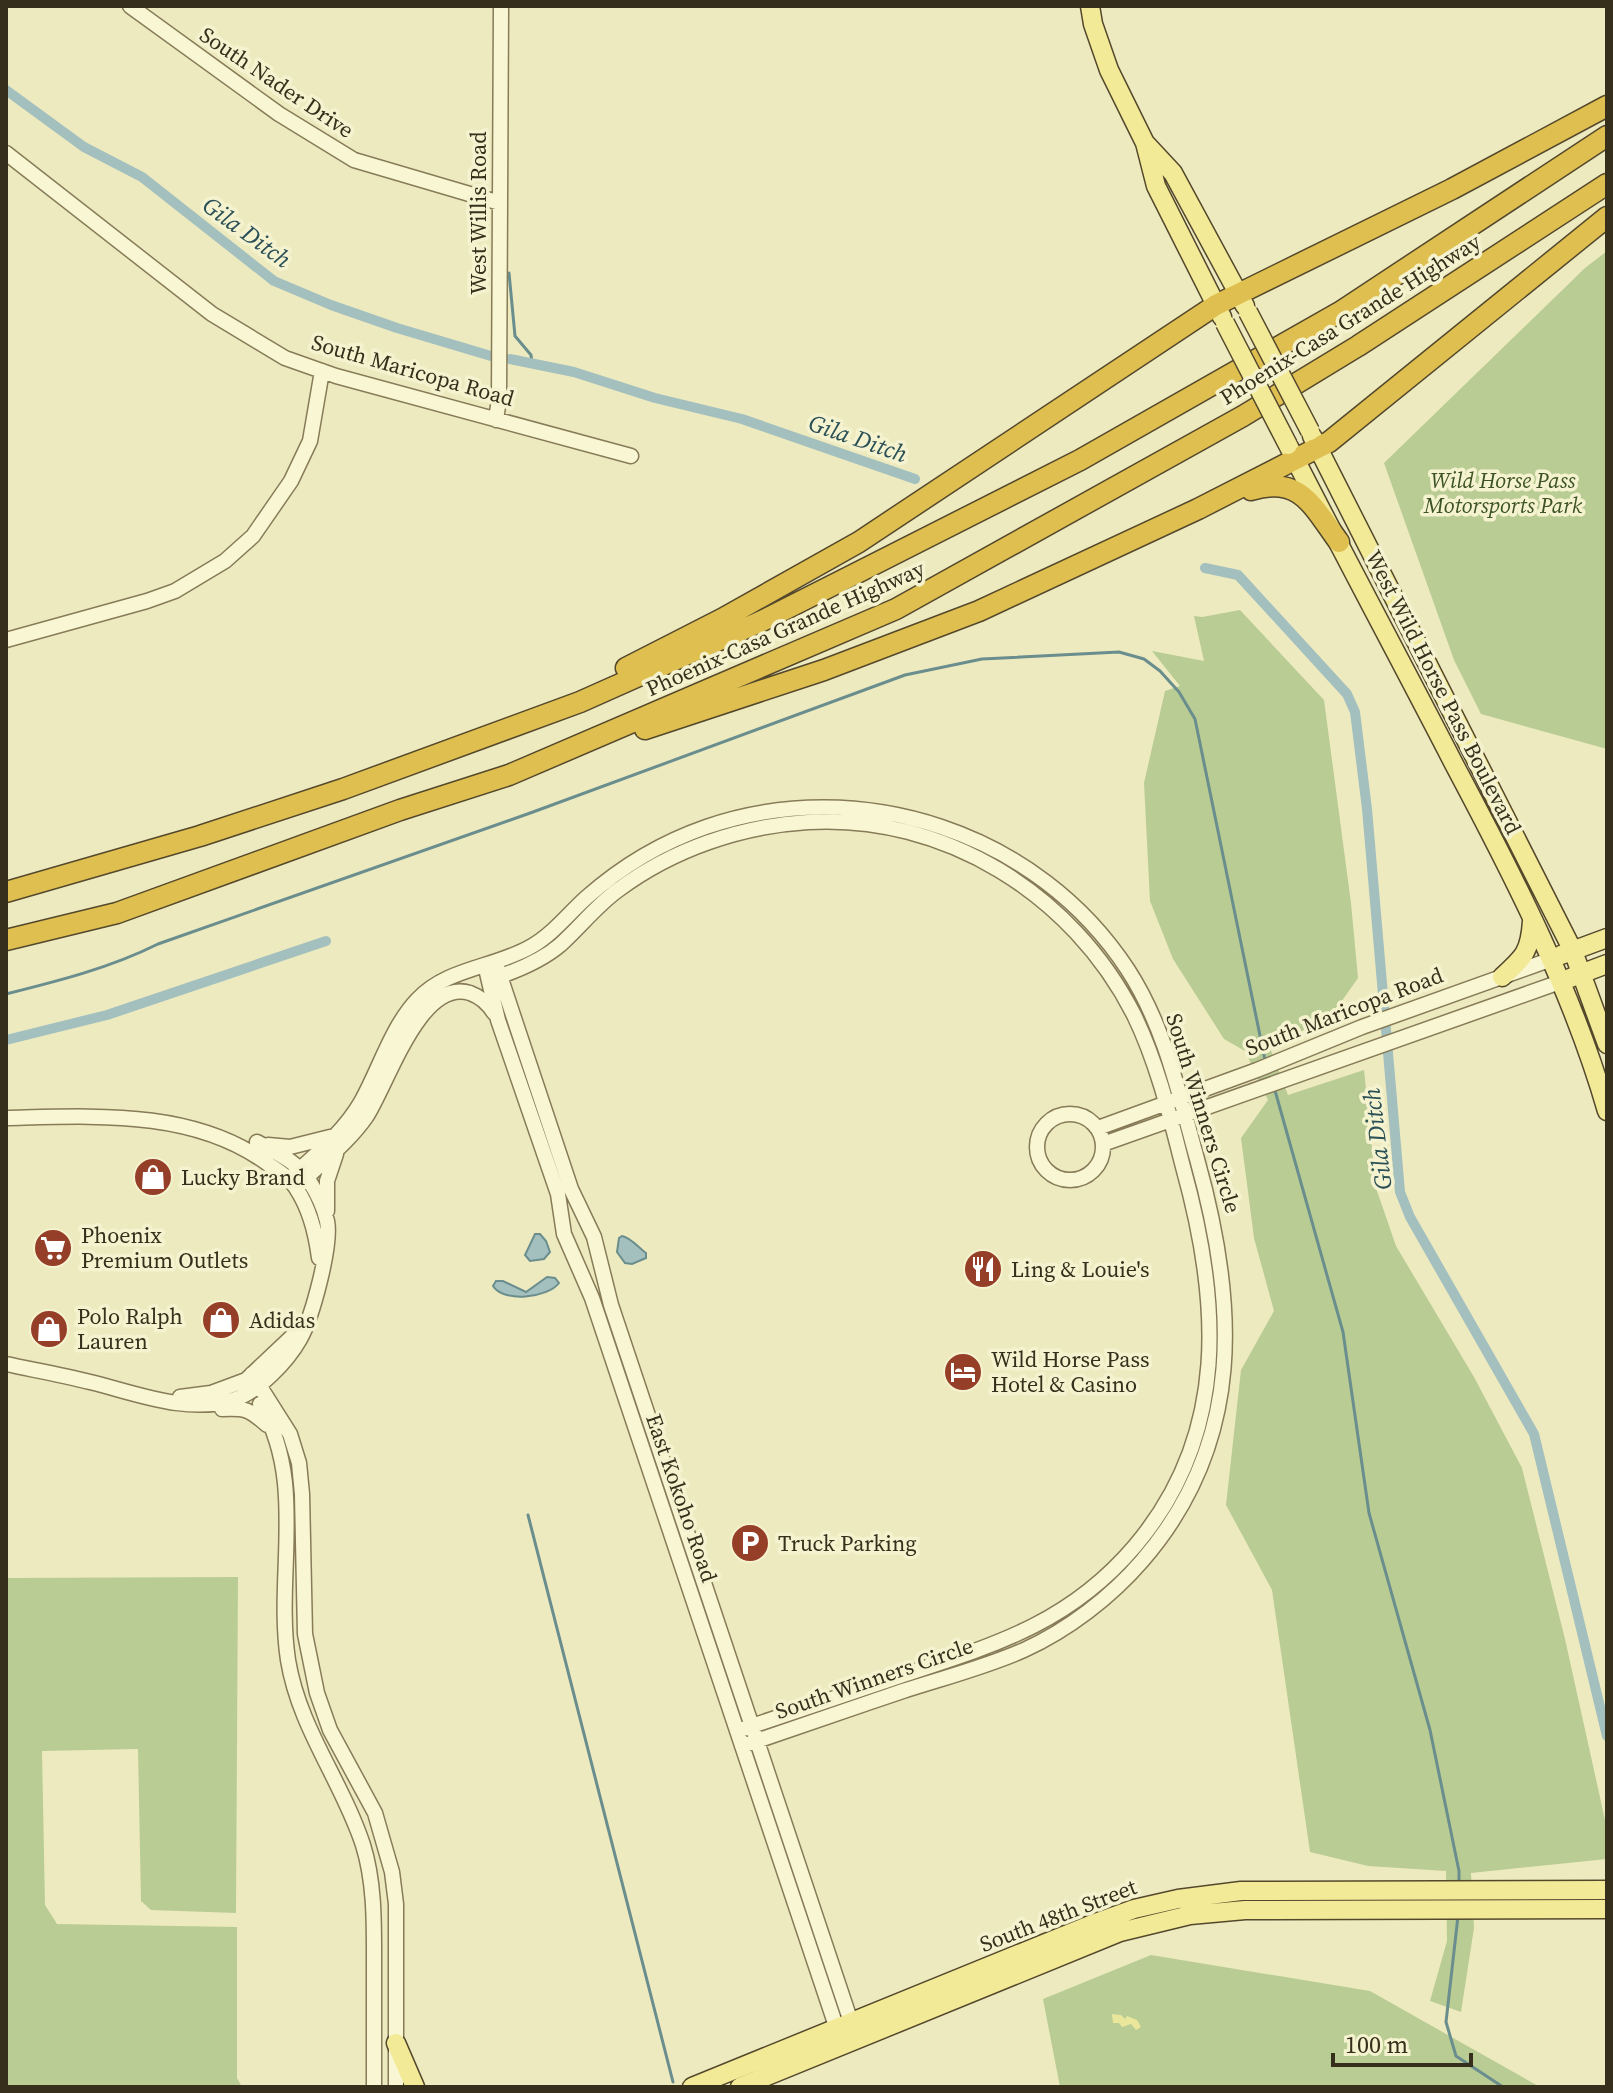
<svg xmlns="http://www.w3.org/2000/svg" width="1613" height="2093" viewBox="0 0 1613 2093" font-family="'Source Serif 4',serif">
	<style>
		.green { fill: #b9cc94 }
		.sand { fill: #eae79c }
		.water { fill: #a3c0be; stroke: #6a8e8d; stroke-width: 2 }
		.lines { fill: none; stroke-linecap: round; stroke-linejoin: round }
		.stream { stroke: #6a8e8d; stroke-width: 3 }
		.canal { stroke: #a3c0be; stroke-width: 10 }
		.minor-casing { stroke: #877b58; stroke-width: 17 }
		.major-casing { stroke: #54482c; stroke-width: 21 }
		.highway-casing { stroke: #54482c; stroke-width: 23 }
		.minor { stroke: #f9f6d3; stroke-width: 14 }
		.major { stroke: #f2ea97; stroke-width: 18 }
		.highway { stroke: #dfbf4f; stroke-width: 20 }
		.major-bridge-casing { stroke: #54482c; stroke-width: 21; stroke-linecap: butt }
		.major-bridge { stroke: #f2ea97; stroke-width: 18 }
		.labels { text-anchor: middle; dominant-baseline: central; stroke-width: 7; stroke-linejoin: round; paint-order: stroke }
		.street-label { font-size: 22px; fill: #362f1c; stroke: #f5f3cf }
		.park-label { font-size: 22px; font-style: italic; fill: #3c5323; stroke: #f5f3cf }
		.poi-label { font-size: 22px; fill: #362f1c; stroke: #f5f3cf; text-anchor: start }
		.water-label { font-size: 24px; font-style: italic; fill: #2b5056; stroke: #f5f3cf }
	</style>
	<rect width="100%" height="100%" fill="#eeeac0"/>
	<!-- green -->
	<path class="green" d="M1607 251V749L1481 714 1454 660 1384 463 1585 268Z
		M1240 610 1324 700 1351 903 1358 978 1332 1015 1270 1048 1288 1095 1364 1070 1376 1188 1396 1246 1474 1377 1522 1468 1565 1639 1607 1829V1859L1471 1873 1474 1928 1461 2012 1430 2001 1447 1941 1446 1871 1368 1866 1310 1852 1272 1590 1226 1505 1241 1370 1274 1311 1254 1238 1241 1138 1268 1100 1245 1051 1224 1039 1173 959 1150 901 1144 783 1165 691 1180 686 1152 651 1204 661 1194 616 1202 617Z
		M238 1577 236 1913 151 1910 141 1901 138 1749 42 1751 45 1905 57 1924 237 1927V2078L242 2087H6V1578Z
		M1151 1955 1370 1991 1540 2087H1060L1043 1999Z"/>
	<!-- sand -->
	<path class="sand" d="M1112 2014 1121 2015 1125 2019 1127 2016 1137 2020 1141 2027 1136 2030 1131 2024 1122 2027 1119 2023H1113Z"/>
	<!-- water -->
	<path class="water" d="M535 1234H540L546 1241 550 1252 544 1259 530 1261 525 1255Z
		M622 1236C630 1237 639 1248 646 1253V1258L632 1264 625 1263 617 1252 619 1238Z
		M547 1277 555 1278 559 1283C548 1298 503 1303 493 1286L496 1281H503L526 1292Z"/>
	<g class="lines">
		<!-- stream -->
		<path class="stream" d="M509 273 515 336 531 355 532 364
			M6 994C58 981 110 968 158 944L533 812 905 675 982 659 1119 652 1144 659 1160 671 1179 692 1195 719 1265 1060
			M1274 1087 1343 1332 1369 1513 1430 1730 1459 1871V1884
			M528 1515 673 2082
			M1458 1916 1446 2022 1456 2056 1503 2087"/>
		<!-- canal -->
		<path class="canal" d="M6 90 84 147 142 177 274 281 331 305 397 328 491 356
			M510 359 574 372 655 398 742 419 915 479
			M1205 568 1238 575 1347 694 1355 712 1367 809 1400 1192 1410 1217 1534 1434 1607 1736
			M6 1040 107 1015 326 941"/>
		<defs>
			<path id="minor" d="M130 6 279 114 354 160 500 203
				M6 153 212 314 285 358 336 376 631 456
				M496 420 499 399 501 6
				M6 640 147 601 175 591 225 561 253 536 291 481 310 441 322 371
				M497 967 571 1189 594 1237 611 1305 854 2031
				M487 973 498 1020 558 1194 564 1234 592 1298 840 2038
				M489 980C514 972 540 962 560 945 580 927 596 906 618 890 673 849 741 826 808 822 944 814 1073 894 1134 1015 1157 1062 1170 1116 1183 1167 1220 1300 1230 1434 1135 1546 1068 1625 991 1646 897 1677 844 1695 790 1713 737 1731
				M1037 1147a33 33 0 1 1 66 0a33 33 0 1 1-66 0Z
				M6 1118C94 1116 194 1109 268 1164 278 1171 290 1178 296 1188 310 1209 316 1234 319 1258
				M1098 1128 1257 1070 1362 1027 1552 959
				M1103 1144 1560 982
				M268 1145 290 1147 330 1137
				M289 1179C315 1155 343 1133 361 1102 380 1068 391 1028 417 1000 448 967 495 968 532 946 553 934 569 913 587 897 621 867 663 842 706 827 860 774 1038 832 1128 970 1165 1027 1179 1094 1197 1159 1237 1302 1246 1441 1142 1561 1111 1597 1068 1630 1024 1650 986 1667 943 1678 903 1691 849 1709 795 1728 742 1746
				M300 1184C322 1162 348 1143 366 1117 387 1086 420 977 470 993 481 997 488 1003 494 1013
				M327 1211V1181L336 1154
				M6 1364C34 1370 62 1375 90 1382 136 1393 186 1414 233 1400 258 1392 287 1362 300 1339 312 1318 332 1245 327 1221 324 1208 317 1193 310 1182 300 1163 275 1152 257 1142
				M252 1374 290 1434 299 1463 302 1494 305 1634 317 1693 330 1730 375 1813 392 1872 396 1904V2087
				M180 1397 211 1393 246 1380 300 1329
				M260 1404C307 1482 275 1574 288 1660 299 1728 342 1781 363 1845 375 1883 374 1926 374 1965 374 2006 374 2046 374 2087
				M222 1409C246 1408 249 1409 267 1425"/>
			<path id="major" d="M1090 6 1093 24 1109 70 1145 143 1156 186 1222 317
				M1146 144 1173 173 1245 306
				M1312 436 1573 951 1607 1044
				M1289 447C1343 554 1400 659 1455 766 1514 877 1572 990 1607 1111
				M1561 955 1607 938
				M1502 977C1524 957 1530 952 1532 921
				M1570 978 1607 964
				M396 2043 415 2087
				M692 2087 1090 1925 1134 1909 1178 1899 1241 1891 1607 1890
				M740 2087 1120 1932 1190 1915 1245 1910 1607 1909"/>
			<path id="highway" d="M1251 490C1301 475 1313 507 1339 542
				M626 668 722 619 859 542 1216 305 1452 189 1607 106
				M645 729 824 670 979 611 1198 509 1329 442 1607 217
				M6 892 200 836 343 789 580 702 762 621 1080 460 1340 312 1607 136
				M6 940 117 913 400 810 509 775 896 609 1243 416 1358 346 1607 184"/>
		</defs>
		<!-- minor casing -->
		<use href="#minor" class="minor-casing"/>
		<!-- major casing -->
		<use href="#major" class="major-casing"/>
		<!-- highway casing -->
		<use href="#highway" class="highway-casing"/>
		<!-- minor -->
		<use href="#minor" class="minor"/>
		<!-- major -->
		<use href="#major" class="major"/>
		<!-- highway -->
		<use href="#highway" class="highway"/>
		<defs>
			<path id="major-bridge" d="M1248 312 1310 431
				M1225 323 1288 445"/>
		</defs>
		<!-- major-bridge casing -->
		<use href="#major-bridge" class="major-bridge-casing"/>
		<!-- major-bridge -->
		<use href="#major-bridge" class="major-bridge"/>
	</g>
	<!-- icons -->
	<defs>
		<symbol id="shop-disc" viewBox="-11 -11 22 22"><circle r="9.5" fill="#963f28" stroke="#f5f3cf"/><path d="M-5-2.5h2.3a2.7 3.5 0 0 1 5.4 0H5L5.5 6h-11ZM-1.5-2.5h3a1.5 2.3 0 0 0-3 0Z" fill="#fff"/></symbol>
		<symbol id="supermarket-disc" viewBox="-11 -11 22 22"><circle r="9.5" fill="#963f28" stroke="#f5f3cf"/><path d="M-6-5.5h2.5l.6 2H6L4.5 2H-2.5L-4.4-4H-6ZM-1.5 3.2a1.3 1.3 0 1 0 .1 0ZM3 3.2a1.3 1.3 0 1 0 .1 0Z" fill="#fff"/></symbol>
		<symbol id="restaurant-disc" viewBox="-11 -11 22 22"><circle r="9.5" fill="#963f28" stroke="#f5f3cf"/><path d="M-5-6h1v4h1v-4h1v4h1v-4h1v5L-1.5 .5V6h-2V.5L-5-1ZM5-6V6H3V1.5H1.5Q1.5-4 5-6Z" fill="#fff"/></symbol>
		<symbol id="hotel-disc" viewBox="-11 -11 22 22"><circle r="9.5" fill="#963f28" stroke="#f5f3cf"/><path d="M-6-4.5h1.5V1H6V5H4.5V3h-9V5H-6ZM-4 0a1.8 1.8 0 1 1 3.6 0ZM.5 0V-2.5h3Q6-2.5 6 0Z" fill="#fff"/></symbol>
		<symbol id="parking-disc" viewBox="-11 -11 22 22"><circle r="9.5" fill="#963f28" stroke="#f5f3cf"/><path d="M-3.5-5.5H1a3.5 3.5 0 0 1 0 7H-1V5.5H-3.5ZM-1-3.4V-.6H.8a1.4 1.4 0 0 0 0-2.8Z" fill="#fff"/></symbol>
	</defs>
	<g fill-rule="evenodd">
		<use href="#shop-disc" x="131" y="1155" width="44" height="44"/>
		<use href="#supermarket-disc" x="31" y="1226" width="44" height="44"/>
		<use href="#restaurant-disc" x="961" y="1247" width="44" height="44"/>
		<use href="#shop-disc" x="199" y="1298" width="44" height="44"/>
		<use href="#shop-disc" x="27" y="1307" width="44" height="44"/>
		<use href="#hotel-disc" x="941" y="1350" width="44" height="44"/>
		<use href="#parking-disc" x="728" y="1521" width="44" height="44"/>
	</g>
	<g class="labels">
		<!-- street labels -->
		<g class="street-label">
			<text transform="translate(277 82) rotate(34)">South Nader Drive</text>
			<text transform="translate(478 213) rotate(-90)">West Willis Road</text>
			<text transform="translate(1350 319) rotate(-32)">Phoenix-Casa Grande Highway</text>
			<text transform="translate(413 370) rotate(16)">South Maricopa Road</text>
			<text transform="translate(785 628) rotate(-24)">Phoenix-Casa Grande Highway</text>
			<text transform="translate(1444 692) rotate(63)">West Wild Horse Pass Boulevard</text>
			<text transform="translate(1344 1011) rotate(-21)">South Maricopa Road</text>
			<text transform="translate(1204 1113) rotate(73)">South Winners Circle</text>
			<text transform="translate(682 1498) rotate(71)">East Kokoho Road</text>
			<text transform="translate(874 1678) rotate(-19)">South Winners Circle</text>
			<text transform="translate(1058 1915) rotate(-21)">South 48th Street</text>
		</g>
		<!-- park labels -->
		<g class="park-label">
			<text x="1503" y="480">Wild Horse Pass<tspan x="1503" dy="25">Motorsports Park</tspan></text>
		</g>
		<!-- poi labels -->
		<g class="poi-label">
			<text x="181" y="1177">Lucky Brand</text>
			<text x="81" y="1235">Phoenix<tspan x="81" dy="25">Premium Outlets</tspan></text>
			<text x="1011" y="1269">Ling &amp; Louie's</text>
			<text x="77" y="1316">Polo Ralph<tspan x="77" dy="25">Lauren</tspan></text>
			<text x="249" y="1320">Adidas</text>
			<text x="991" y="1359">Wild Horse Pass<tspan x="991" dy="25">Hotel &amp; Casino</tspan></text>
			<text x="778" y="1543">Truck Parking</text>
		</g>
		<!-- water labels -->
		<g class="water-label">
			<text transform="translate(247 232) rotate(36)">Gila Ditch</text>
			<text transform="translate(858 438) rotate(19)">Gila Ditch</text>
			<text transform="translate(1377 1139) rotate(-97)">Gila Ditch</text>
		</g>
	</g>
	<!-- border -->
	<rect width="1613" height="2093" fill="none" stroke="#362f1c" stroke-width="16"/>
	<!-- scale -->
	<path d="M1333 2053v12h138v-12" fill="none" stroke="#362f1c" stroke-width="4"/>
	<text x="1345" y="2053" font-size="24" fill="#362f1c" stroke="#f5f3cf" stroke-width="6" paint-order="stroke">100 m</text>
</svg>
